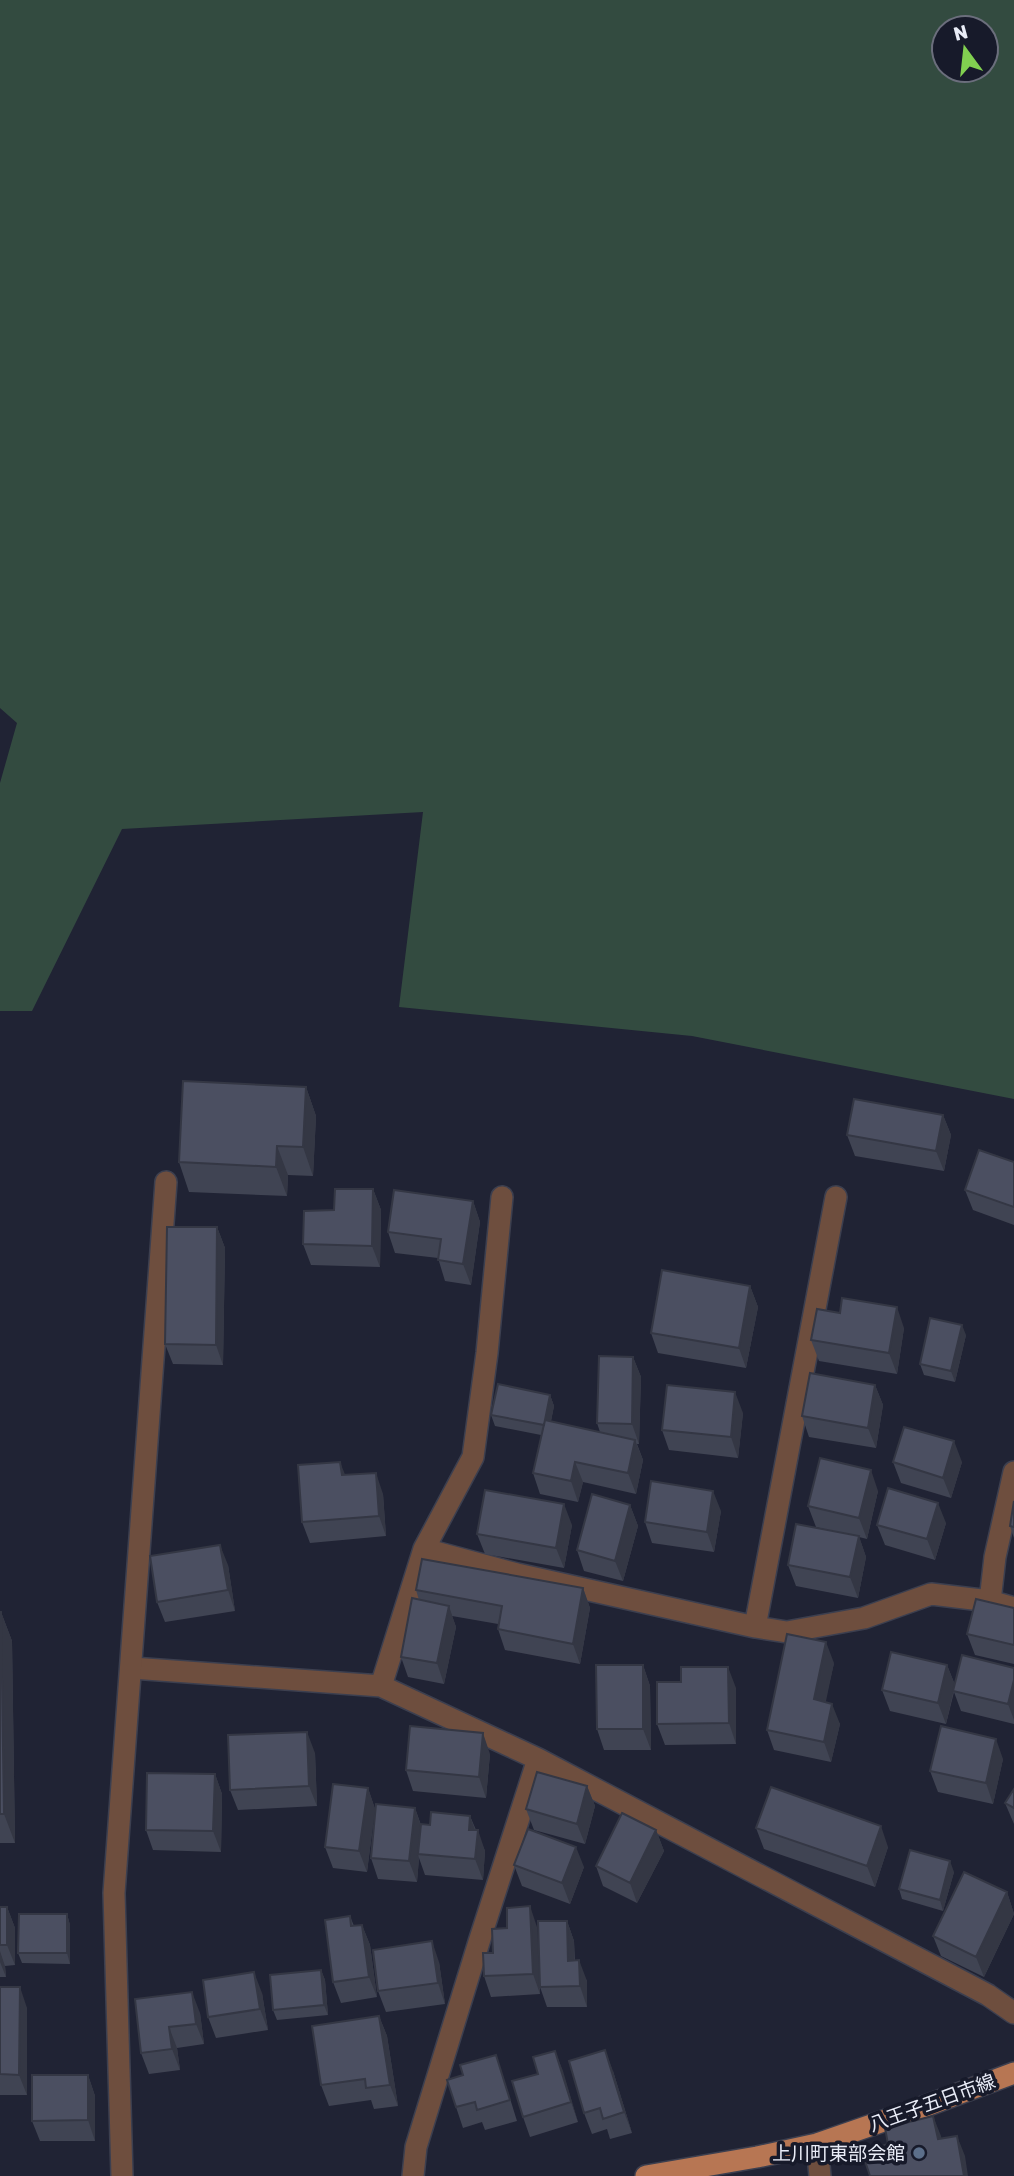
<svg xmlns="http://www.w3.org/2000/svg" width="1014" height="2176" viewBox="0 0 1014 2176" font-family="Rubik,'Noto Sans JP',sans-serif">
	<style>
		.green { fill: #334b40; fill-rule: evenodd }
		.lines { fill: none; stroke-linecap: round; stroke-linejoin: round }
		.service-casing { stroke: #3c3f4f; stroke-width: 24 }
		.minor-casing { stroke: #3c3f4f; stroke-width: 24 }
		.tertiary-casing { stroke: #3c3f4f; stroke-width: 24 }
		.primary-casing { stroke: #3c3f4f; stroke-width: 24 }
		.service { stroke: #6e4e3e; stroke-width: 21 }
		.minor { stroke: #6e4e3e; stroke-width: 21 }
		.tertiary { stroke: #6e4e3e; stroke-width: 21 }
		.primary { stroke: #b77653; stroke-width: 21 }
		.wall { fill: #404453 }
		.shaded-wall { fill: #343744 }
		.building { fill: #4b4f61; stroke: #343744; stroke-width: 2 }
		.service-dot { fill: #5c6f8a; stroke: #171a2a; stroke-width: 2.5 }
		.labels { text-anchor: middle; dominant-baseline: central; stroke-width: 7; stroke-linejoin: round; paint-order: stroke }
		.street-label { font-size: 19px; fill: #e9ecf7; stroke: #171a2a }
		.poi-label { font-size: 19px; fill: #e9ecf7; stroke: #171a2a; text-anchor: end }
	</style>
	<rect width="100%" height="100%" fill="#202334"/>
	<!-- green -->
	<path class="green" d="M0 0H1014V1099L692 1036 399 1007 423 812 122 829 32 1011H0V783L17 723 0 708ZM944 28H986V70H944Z"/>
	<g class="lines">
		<defs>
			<path id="service" d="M424 1549 473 1457 487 1353 502 1197
				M990 1601 995 1557 1014 1472
				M755 1627 836 1197
				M132 1668 381 1686
				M538 1759 988 1995 1014 2013
				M413 2176 416 2147 479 1942 538 1759 381 1686 424 1549 517 1574 755 1627 787 1632 864 1618 931 1594 990 1601 1014 1608"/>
			<path id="minor" d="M122 2176 114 1893 166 1182"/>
			<path id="tertiary" d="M817 2144 820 2176"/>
			<path id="primary" d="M646 2176 757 2157 817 2144 915 2110 1014 2073"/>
		</defs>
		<!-- service casing -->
		<use href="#service" class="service-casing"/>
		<!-- minor casing -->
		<use href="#minor" class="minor-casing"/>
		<!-- tertiary casing -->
		<use href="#tertiary" class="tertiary-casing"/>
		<!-- primary casing -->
		<use href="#primary" class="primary-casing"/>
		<!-- service -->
		<use href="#service" class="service"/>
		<!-- minor -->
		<use href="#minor" class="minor"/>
		<!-- tertiary -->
		<use href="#tertiary" class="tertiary"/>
		<!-- primary -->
		<use href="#primary" class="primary"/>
	</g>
	<!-- wall -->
	<path class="wall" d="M306 1087 316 1116 313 1176 288 1175 287 1196 189 1192 179 1162Z
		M943 1115 951 1135 944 1171 855 1156 847 1135Z
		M1014 1162V1225L973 1210 965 1190Z
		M373 1189 381 1210 380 1267 311 1265 303 1244Z
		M473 1201 480 1222 471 1285 445 1281 438 1258 395 1253 388 1232Z
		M217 1227 225 1248 223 1365 173 1364 165 1344Z
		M750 1286 758 1307 746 1368 658 1353 651 1333Z
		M840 1313 904 1328 897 1374 819 1361 811 1340Z
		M966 1335 955 1382 924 1375 920 1364Z
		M633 1357 641 1377 639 1444H637L643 1460 636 1494 583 1482 578 1502 540 1494 533 1473 541 1435 495 1426 491 1415 550 1395 554 1406 551 1421 600 1432 597 1423Z
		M875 1385 883 1405 876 1448 809 1437 802 1416Z
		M743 1413 738 1458 669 1450 662 1430Z
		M893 1462H962L951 1498 901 1483Z
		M345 1475 383 1494 386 1536 310 1543 302 1522Z
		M878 1491 867 1539 859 1537 866 1557 858 1598 796 1586 788 1565 845 1534 816 1527 808 1506Z
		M1014 1501V1538L1010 1526Z
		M630 1505 638 1526 623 1581 584 1571 577 1550Z
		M721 1511 714 1552 652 1543 645 1522Z
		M946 1523 935 1560 885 1545 877 1525Z
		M572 1525 564 1568 485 1554 477 1534Z
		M228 1565 235 1611 165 1622 157 1602Z
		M583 1588 590 1608 580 1664 505 1650 498 1629V1624L452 1616 456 1627 444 1684 408 1677 401 1657 419 1600 416 1590Z
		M1014 1608V1664L975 1655 967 1634Z
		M0 1612H1L12 1641 15 1843H0Z
		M834 1663 825 1702 840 1724 831 1762 774 1750 767 1730Z
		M643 1665 650 1686 651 1750H604L597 1729Z
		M947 1665 955 1685 1014 1668V1724L961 1711 954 1692 946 1724 890 1711 882 1690Z
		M736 1688V1744L665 1745 657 1724Z
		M315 1753 317 1806 238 1810 230 1790Z
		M490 1754 486 1798 413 1791 406 1770Z
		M1003 1759 993 1804 938 1792 930 1771Z
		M215 1774 222 1794 221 1852 153 1850 146 1830Z
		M587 1786 595 1806 585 1844 534 1830 526 1809Z
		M368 1788 375 1809 367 1872 333 1868 325 1847Z
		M1014 1789V1824L1005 1803Z
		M415 1808 421 1825H430L470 1816 485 1851 483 1880 425 1875 419 1858 417 1882 378 1879 371 1858Z
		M756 1828 888 1847 875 1887 764 1849Z
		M656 1830 664 1851 637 1903 603 1886 596 1866Z
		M514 1865 584 1867 570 1904 522 1886Z
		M954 1872 943 1911 902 1899 899 1889Z
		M1007 1892 1014 1914 984 1977 941 1956 933 1936Z
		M0 1907H7L15 1928V1965L5 1966 6 1977H0Z
		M67 1914 70 1925V1964L22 1963 18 1953Z
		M350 1916 354 1926 362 1925 370 1945 377 1997 341 2003 333 1982Z
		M567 1921 574 1941 575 1961 587 1981V2007H547L540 1987V1994L491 1997 484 1976 493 1953 537 1927 539 1975Z
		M439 1962 445 2004 386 2012 378 1991Z
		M321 1970 325 1980 328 2015 277 2020 273 2010Z
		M0 1987 27 2008V2095H0Z
		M262 1993 268 2030 216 2038 208 2017Z
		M135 1999 200 2013 204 2044 177 2048 180 2070 149 2074 141 2053Z
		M379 2016 387 2036 398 2106 374 2109 371 2100 329 2106 321 2085Z
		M555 2051 578 2122 530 2137 523 2117 538 2074Z
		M613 2071 632 2133 610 2139 607 2129 592 2134 584 2113Z
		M88 2075 95 2096V2141H40L32 2121Z
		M503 2076 517 2121 485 2130 482 2122 463 2128 456 2107Z"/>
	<!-- shaded-wall -->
	<path class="shaded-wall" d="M306 1087 316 1116 313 1176 303 1147Z
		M943 1115 951 1135 944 1171 936 1151Z
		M277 1146 288 1175 287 1196 276 1167Z
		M373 1189 381 1210 380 1267 372 1246Z
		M473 1201 480 1222 471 1285 463 1264Z
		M217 1227 225 1248 223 1365 216 1345Z
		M750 1286 758 1307 746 1368 739 1348Z
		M897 1307 904 1328 897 1374 889 1353Z
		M962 1325 966 1335 955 1382 951 1371Z
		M633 1357 641 1377 639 1444 632 1424Z
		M875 1385 883 1405 876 1448 868 1428Z
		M735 1392 743 1413 738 1458 731 1437Z
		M550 1395 554 1406 548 1436 544 1425Z
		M635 1440 643 1460 636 1494 628 1473Z
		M954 1441 962 1462 951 1498 943 1478Z
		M340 1462 348 1482 342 1475Z
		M575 1462 583 1482 578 1502 571 1481Z
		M871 1470 878 1491 867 1539 859 1518Z
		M376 1473 383 1494 386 1536 379 1516Z
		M713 1491 721 1511 714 1552 707 1532Z
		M938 1503 946 1523 935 1560 927 1539Z
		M564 1504 572 1525 564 1568 556 1548Z
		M630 1505 638 1526 623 1581 615 1561Z
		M859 1536 866 1557 858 1598 850 1577Z
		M220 1545 228 1565 235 1611 228 1590Z
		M583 1588 590 1608 580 1664 573 1644Z
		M449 1606 456 1627 444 1684 437 1663Z
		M1 1612 12 1641 15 1843 4 1814Z
		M826 1642 834 1663 822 1720 814 1699Z
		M643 1665 650 1686 651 1750 643 1729Z
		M947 1665 955 1685 946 1724 938 1703Z
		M728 1667 736 1688V1744L729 1723Z
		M1014 1680V1720L1008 1704Z
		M832 1704 840 1724 831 1762 824 1742Z
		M307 1732 315 1753 317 1806 309 1786Z
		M483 1733 490 1754 486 1798 479 1777Z
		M996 1739 1003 1759 993 1804 986 1783Z
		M215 1774 222 1794 221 1852 213 1831Z
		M587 1786 595 1806 585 1844 577 1824Z
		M368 1788 375 1809 367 1872 359 1851Z
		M415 1808 422 1829 418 1854 419 1858 417 1882 409 1861Z
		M470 1816 477 1835 478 1830 485 1851 483 1880 475 1859 469 1830Z
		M881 1826 888 1847 875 1887 867 1866Z
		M656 1830 664 1851 637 1903 630 1883Z
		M576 1847 584 1867 570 1904 562 1883Z
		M950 1861 954 1872 943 1911 940 1900Z
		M1007 1892 1014 1914 984 1977 976 1957Z
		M530 1906 537 1927 540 1994 533 1974Z
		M7 1907 15 1928V1965L7 1945Z
		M67 1914 70 1925V1964L67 1953Z
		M567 1921 574 1941 575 1982 568 1961Z
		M362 1925 370 1945 377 1997 369 1977Z
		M432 1941 439 1962 445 2004 438 1983Z
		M0 1951 5 1966 6 1977 0 1962Z
		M579 1960 587 1981V2007L580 1986Z
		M321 1970 325 1980 328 2015 324 2005Z
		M254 1972 262 1993 268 2030 260 2009Z
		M20 1987 27 2008V2095L19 2075Z
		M192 1992 200 2013 204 2044 196 2024Z
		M379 2016 387 2036 398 2106 390 2085Z
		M169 2027 177 2048 180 2070 172 2049Z
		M605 2050 613 2071 632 2133 624 2112Z
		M555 2051 563 2071 578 2122 571 2102Z
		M88 2075 95 2096V2141L88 2120Z
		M933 2116 941 2136 945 2160 938 2139Z
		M957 2136 965 2156 968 2176H964Z"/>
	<!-- building -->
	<path class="building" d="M183 1081 306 1087 303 1147 277 1146 276 1167 179 1162Z
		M854 1099 943 1115 936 1151 847 1135Z
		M979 1150 1014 1162V1207L965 1190Z
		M335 1189H373L372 1246 303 1244 304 1211 334 1210Z
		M394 1190 473 1201 463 1264 438 1260 441 1239 388 1232Z
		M167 1227H217L216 1345 165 1344Z
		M662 1270 750 1286 739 1348 651 1333Z
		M842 1298 897 1307 889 1353 811 1340 817 1309 840 1313Z
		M930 1318 962 1325 951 1371 920 1364Z
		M599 1356 633 1357 632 1424 597 1423Z
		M810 1373 875 1385 868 1428 802 1416Z
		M498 1384 550 1395 544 1425 491 1415Z
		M667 1385 735 1392 731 1437 662 1430Z
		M545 1420 635 1440 628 1473 575 1462 571 1481 533 1473Z
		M904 1427 954 1441 943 1478 893 1462Z
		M820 1458 871 1470 859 1518 808 1506Z
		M340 1462 342 1475 376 1473 379 1516 302 1522 298 1465Z
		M651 1481 713 1491 707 1532 645 1522Z
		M888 1488 938 1503 927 1539 877 1525Z
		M485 1490 564 1504 556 1548 477 1534Z
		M592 1494 630 1505 615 1561 577 1550Z
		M1014 1501V1527L1010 1526Z
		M796 1524 859 1536 850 1577 788 1565Z
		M220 1545 228 1590 157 1602 150 1556Z
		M422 1559 583 1588 573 1644 498 1629 502 1606 416 1590Z
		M412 1598 449 1606 437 1663 401 1657Z
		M976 1599 1014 1608V1645L967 1634Z
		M0 1612H1L4 1814H0Z
		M787 1634 826 1642 814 1699 832 1704 824 1742 767 1730Z
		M891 1652 947 1665 938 1703 882 1690Z
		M962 1655 1014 1668V1680L1008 1704 953 1691Z
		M596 1665H643V1729H597Z
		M681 1667H728L729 1723 657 1724V1682H681Z
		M410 1726 483 1733 479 1777 406 1770Z
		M941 1726 996 1739 986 1783 930 1771Z
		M307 1732 309 1786 230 1790 228 1735Z
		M537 1772 587 1786 577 1824 526 1809Z
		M147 1773 215 1774 213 1831 146 1830Z
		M333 1784 368 1788 359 1851 325 1847Z
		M771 1787 881 1826 867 1866 756 1828Z
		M1014 1789V1808L1005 1803Z
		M376 1804 415 1808 409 1861 371 1858Z
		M431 1812 470 1816 469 1830H478L475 1859 418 1854 421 1824 430 1825Z
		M622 1813 656 1830 630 1883 596 1866Z
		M528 1829 576 1847 562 1883 514 1865Z
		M910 1850 950 1861 940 1900 899 1889Z
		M964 1872 1007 1892 976 1957 933 1936Z
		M530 1906 533 1974 484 1976 483 1953H493L492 1929 507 1928V1908Z
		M0 1907H7V1945H0Z
		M19 1914H67V1953H18Z
		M350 1916 351 1926 362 1925 369 1977 333 1982 325 1920Z
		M538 1921H567L568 1961 579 1960 580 1986 540 1987Z
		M432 1941 438 1983 378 1991 373 1950Z
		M321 1970 324 2005 273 2010 270 1975Z
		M254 1972 260 2009 208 2017 203 1980Z
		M0 1987H20L19 2075 0 2074Z
		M192 1992 196 2024 169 2027 172 2049 141 2053 135 1999Z
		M379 2016 390 2085 366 2088 365 2079 321 2085 312 2026Z
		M605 2050 624 2112 603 2119 600 2108 584 2113 569 2061Z
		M555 2051 571 2102 523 2117 512 2081 538 2074 533 2057Z
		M496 2055 510 2100 477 2110 475 2102 456 2107 447 2080 463 2075 460 2065Z
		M32 2075H88V2120L32 2121Z
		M933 2116 938 2139 957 2136 964 2176H870L862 2152 888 2144 885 2128Z"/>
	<!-- markers -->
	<circle class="service-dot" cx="919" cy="2153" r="7"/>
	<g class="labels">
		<!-- street labels -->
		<g class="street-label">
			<text transform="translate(932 2103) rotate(-20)">八王子五日市線</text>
		</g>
		<!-- poi labels -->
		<g class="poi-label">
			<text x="905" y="2153">上川町東部会館</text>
		</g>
	</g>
	<!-- north arrow -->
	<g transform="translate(965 49) rotate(345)"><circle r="33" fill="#171a2a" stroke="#6b6e7c" stroke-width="2"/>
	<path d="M0-5L12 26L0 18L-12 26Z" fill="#81d050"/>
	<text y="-10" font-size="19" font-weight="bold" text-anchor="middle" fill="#e9ecf7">N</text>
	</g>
</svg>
